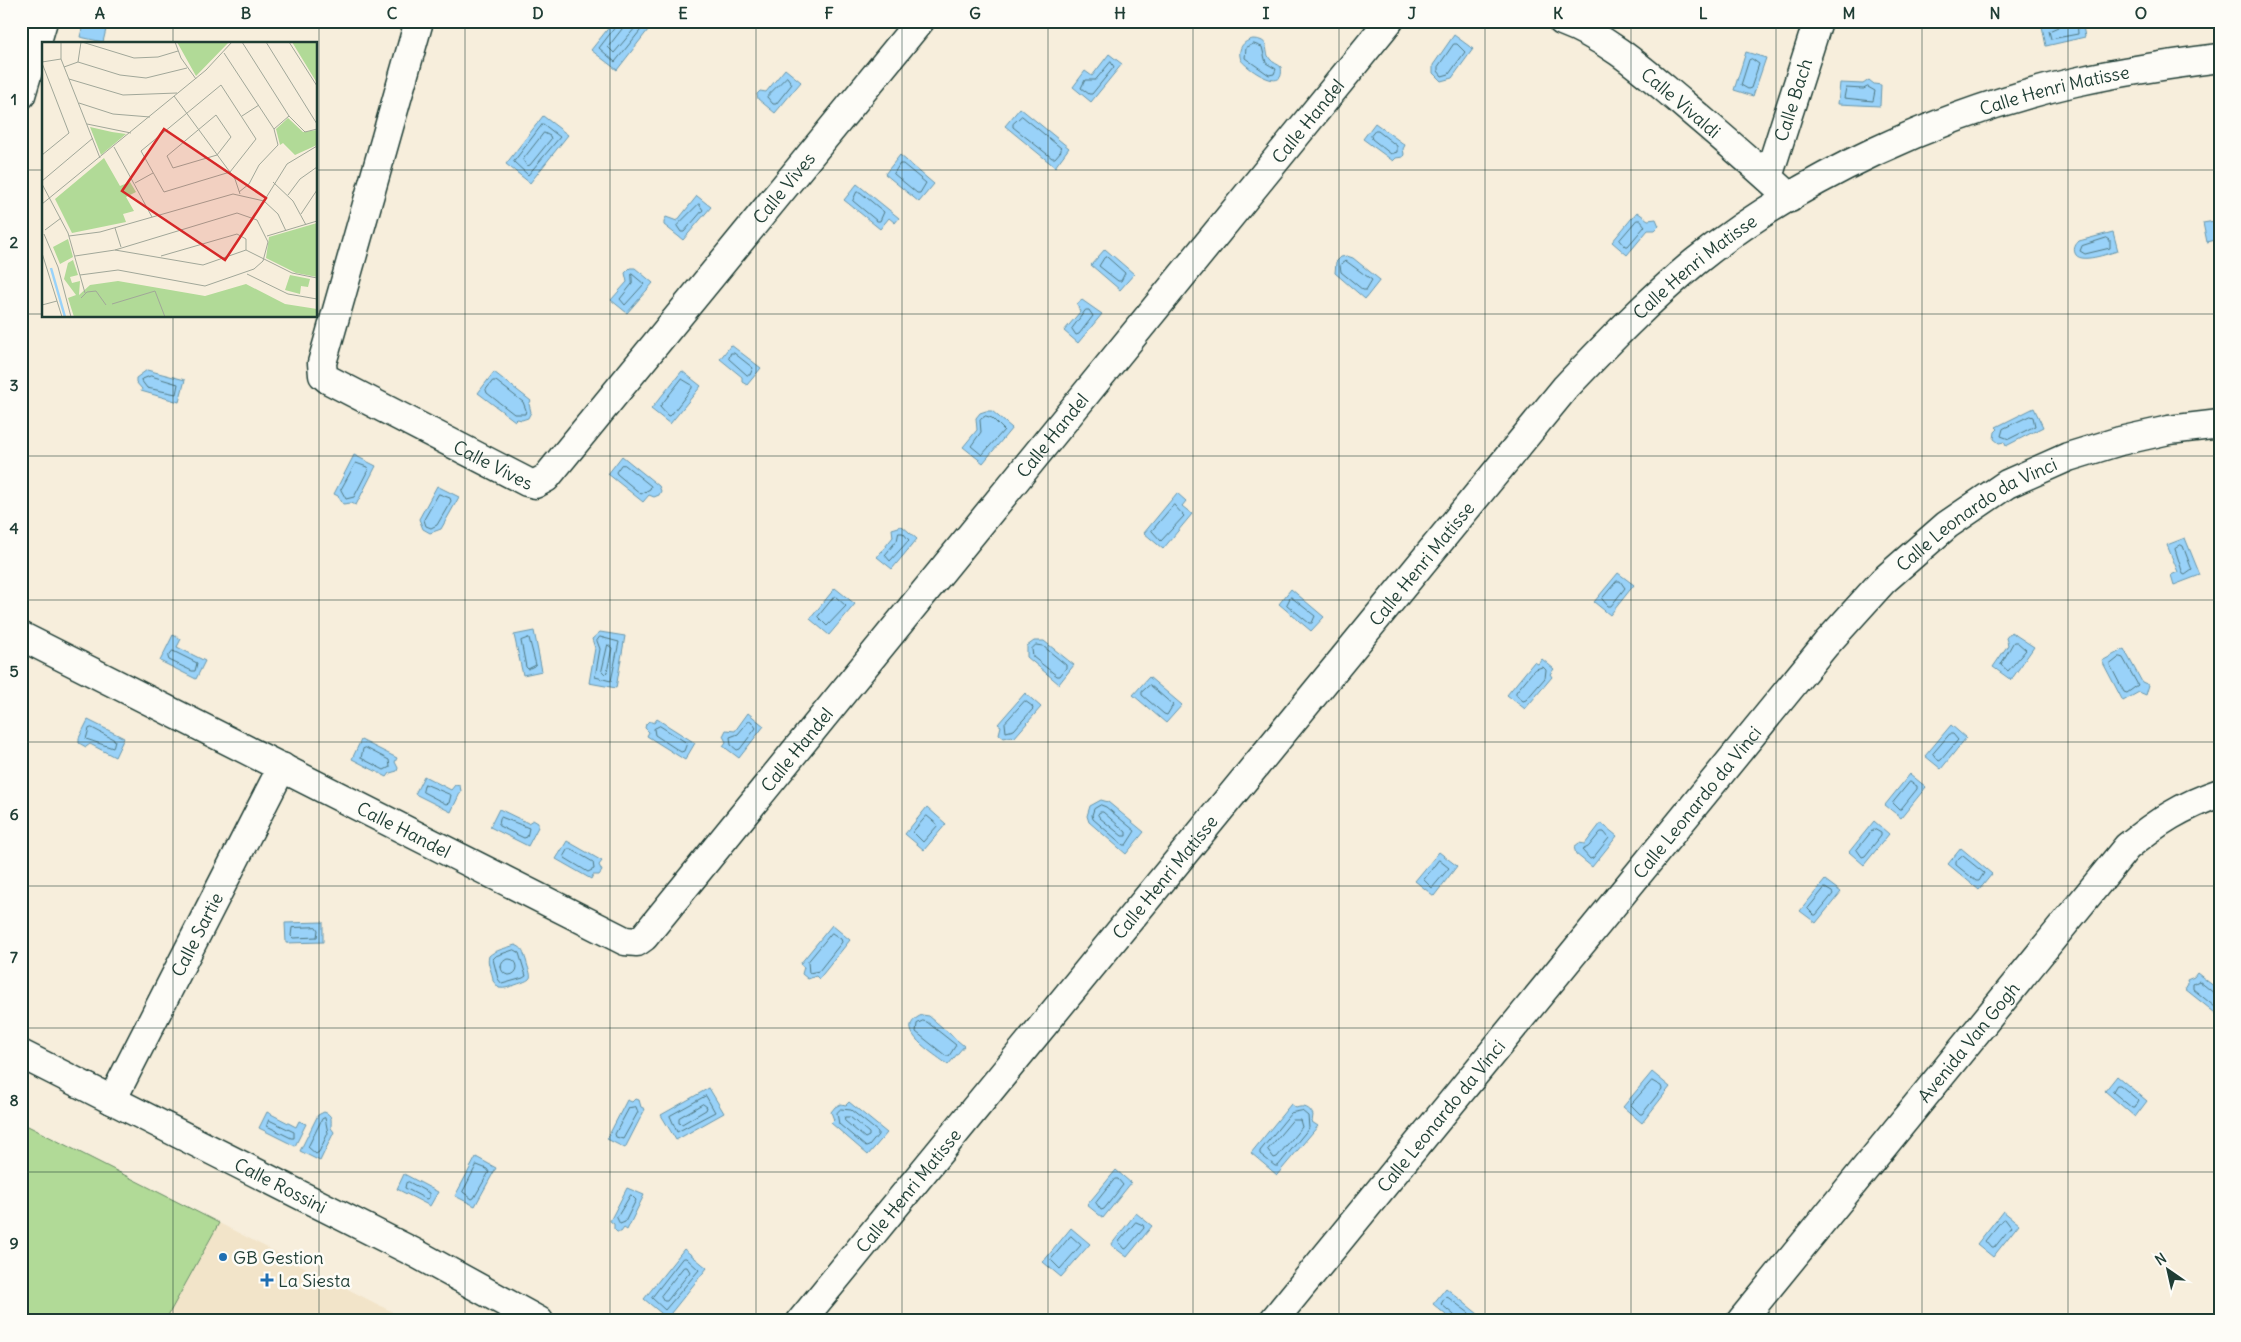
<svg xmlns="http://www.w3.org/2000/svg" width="2241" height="1342" viewBox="0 0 2241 1342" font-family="Delius,sans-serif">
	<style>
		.built { fill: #f2e4c9 }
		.green { fill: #b1da97; stroke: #688c66 }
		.water { fill: #99d2f9; stroke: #6896aa }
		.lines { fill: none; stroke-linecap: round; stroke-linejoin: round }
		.shore { stroke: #507983; stroke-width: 1 }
		.minor-casing { stroke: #1f3d34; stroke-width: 31 }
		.minor { stroke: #fdfcf7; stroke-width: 28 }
		.grid { fill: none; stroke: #1f3d34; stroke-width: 1; stroke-opacity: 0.55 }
		.poi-dot { fill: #1f6fb2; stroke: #fdfcf7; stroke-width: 2 }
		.labels { text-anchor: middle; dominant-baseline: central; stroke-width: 5; stroke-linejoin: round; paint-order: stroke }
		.street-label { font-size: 18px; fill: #1f3d34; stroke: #fdfcf7 }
		.poi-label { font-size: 18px; fill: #1f3d34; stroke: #fdfcf7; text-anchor: start }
		.inset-river { fill: none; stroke: #99d2f9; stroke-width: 2.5 }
		.inset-road { fill: none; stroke: #a1a799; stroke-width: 1 }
		.view { fill: #d62828; fill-opacity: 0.15; stroke: #d62828; stroke-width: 2.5 }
		.inset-edge { fill: none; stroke: #1f3d34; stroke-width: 2.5 }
		.neatline { fill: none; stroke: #1f3d34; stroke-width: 2 }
		.grid-label { font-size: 16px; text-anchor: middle; font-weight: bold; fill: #1f3d34 }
	</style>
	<rect width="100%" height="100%" fill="#f7eedc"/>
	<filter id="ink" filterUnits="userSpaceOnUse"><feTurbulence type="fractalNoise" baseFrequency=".02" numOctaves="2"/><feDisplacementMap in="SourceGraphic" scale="10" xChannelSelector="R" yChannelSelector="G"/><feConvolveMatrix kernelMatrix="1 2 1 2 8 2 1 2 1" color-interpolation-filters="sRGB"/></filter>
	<g filter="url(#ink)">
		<!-- built -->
		<path class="built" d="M219 1223 410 1321H165Z"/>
		<!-- green -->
		<path class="green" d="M24 1124 219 1223 165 1321H21V1129Z"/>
		<!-- water -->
		<path class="water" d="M84 21H108L103 42 80 37Z
			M614 21H655L617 70 591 50Z
			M2065 21H2082L2085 37 2046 46 2042 26Z
			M1454 35 1473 49 1452 78 1441 81 1433 73V65Z
			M1253 39C1272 40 1263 50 1270 59 1273 63 1278 64 1281 67 1286 96 1246 68 1241 60 1237 49 1243 41 1253 39Z
			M1746 52 1766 58 1753 96 1734 90Z
			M1109 54 1122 64 1091 102 1073 87 1085 71 1092 76Z
			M785 69 801 82 775 113 758 99 757 94 760 91 766 92Z
			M1869 80 1874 84 1881 85 1880 106 1838 104 1840 83 1863 84Z
			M1020 108 1069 148 1055 167 1005 126Z
			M543 116 568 135 530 183 506 164Z
			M1375 123 1405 145 1403 149 1404 154 1403 157 1396 158 1393 161 1363 139Z
			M900 155 934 184 919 202 885 174Z
			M857 184 899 218 895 223 889 218 880 229 844 200Z
			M697 196 711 207 683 240 664 225V221L666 217 677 221Z
			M1637 212 1648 220 1656 219 1659 226 1655 230H1648L1627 255 1612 242Z
			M2220 220V239L2207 242 2203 223Z
			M2113 232 2118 251C2109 253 2079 265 2075 253 2073 248 2076 244 2079 241Z
			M1105 249 1134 274 1120 290 1091 265Z
			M1347 256 1353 258 1380 280 1365 299 1335 273 1336 262 1341 257Z
			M630 268H635L653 283 627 313 611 300 627 282 625 273Z
			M1082 300 1102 314 1078 343 1064 331 1080 312 1077 304Z
			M731 345 761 368 747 385 742 382V377L720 359Z
			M147 370 185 380 179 402 141 391 142 389 136 382V378Z
			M682 371 701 386 670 424 651 409Z
			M494 372 531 401 529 404 531 412 528 418 522 420 517 419 515 421 478 393Z
			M2034 408 2043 427 2006 446 2004 442 1999 443 1994 439 1995 432 1998 429 1996 427Z
			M986 411H992L1012 428 983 463 963 447 977 430 976 418 980 413Z
			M354 455 376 466 356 505 351 503 343 504 338 496 334 494Z
			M622 456 659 486 661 491 659 495 654 497 649 495 643 502 608 474Z
			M437 486 459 497 441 529 430 533 423 529 419 519Z
			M1177 493 1186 501 1182 506 1192 514 1163 549 1144 533Z
			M902 526 917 539 892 569 877 557 893 537 892 529Z
			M2185 538 2200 575 2174 585 2171 575 2178 572 2167 545Z
			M1618 573 1634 585 1610 615 1594 602Z
			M835 588 855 604 829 635 810 619Z
			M1291 589 1324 617 1311 631 1279 604Z
			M534 631 542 671 523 675 514 635Z
			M600 632 625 636 616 688 589 683 595 648 592 639Z
			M2011 632 2034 647 2011 680 1993 667 2008 645 2006 638Z
			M173 635 181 639 177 647 205 661 196 679 160 661Z
			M1034 641H1044L1074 665 1059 684 1027 657V646Z
			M2124 649 2142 682 2149 685 2146 695 2139 692 2123 701 2102 661Z
			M1542 659 1554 669 1550 674 1552 677 1525 709 1507 695 1534 662 1538 664Z
			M1149 677 1182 705 1166 723 1133 695Z
			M1025 693 1041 707 1014 738 1012 736 1004 738 999 734 1001 726 998 724Z
			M748 713 764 726 739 758 723 746 726 742 723 736 726 730 735 731Z
			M657 719 695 743 685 760 647 736 649 732 645 728 646 724 649 721 654 723Z
			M88 720 124 738 115 757 90 744 86 747 79 743V738Z
			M1951 725 1966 738 1941 769 1925 756Z
			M361 740 397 758 395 762 398 768 397 771 390 773 387 777 352 759Z
			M1910 774 1926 787 1901 818 1885 805Z
			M424 776 451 790 455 785 460 786 461 791 451 812 415 794Z
			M1101 800 1108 802 1144 832 1126 854 1089 822 1087 816 1090 806Z
			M927 807 946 824 924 850 905 834Z
			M499 809 528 823 533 820 538 823V827L528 846 490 827Z
			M1874 821 1889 834 1864 865 1849 852Z
			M1601 823 1617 836 1592 867 1576 854 1574 847 1579 843 1585 844Z
			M567 841 602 861 599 865 602 871 599 875H593L591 879 556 859Z
			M1961 848 1992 874 1979 890 1948 864Z
			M1439 852 1457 866 1434 896 1415 881Z
			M1825 880 1841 892 1816 923 1800 911Z
			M323 922V942L286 943 285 923Z
			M832 925 850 940 819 979 816 976 808 979 802 974 804 967 800 964Z
			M515 945C524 948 523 952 526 960 531 979 536 978 515 985 508 987 506 989 499 988L493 981C493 972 486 964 489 956 495 950 507 948 515 945Z
			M2197 973 2220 991 2219 1016 2185 989 2188 984 2187 980 2194 977Z
			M922 1015 929 1016 964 1046 948 1065C935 1054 890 1029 922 1015Z
			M1652 1072 1670 1087 1642 1123 1623 1107Z
			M2117 1076 2147 1101 2135 1117 2105 1091Z
			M709 1088 724 1113 676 1140 661 1115Z
			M635 1099 639 1100 641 1107 645 1109 625 1148 607 1139 627 1100 632 1102Z
			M849 1102 887 1133 868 1155 831 1123 834 1120 831 1112 835 1107 841 1104 846 1105Z
			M1291 1104 1296 1108C1304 1105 1310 1108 1313 1115L1312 1122 1318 1126 1277 1175 1251 1153Z
			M267 1112 296 1127 299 1121 306 1124 295 1146 259 1128Z
			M324 1112C333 1115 331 1120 331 1128L334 1132 320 1161 300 1151 318 1115Z
			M476 1157 496 1168 475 1206 455 1196Z
			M1116 1170 1131 1183 1103 1218 1087 1205Z
			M404 1174 438 1192 430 1206 397 1189Z
			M627 1188 644 1195 627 1230 624 1228 621 1232H617L614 1229V1224L610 1221Z
			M2003 1211 2019 1224 1993 1257 1977 1244Z
			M1136 1213 1152 1226 1127 1257 1111 1245Z
			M1071 1228 1090 1244 1061 1277 1043 1262Z
			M684 1249 707 1268 667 1318 644 1299Z
			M1446 1288 1478 1314 1472 1321H1453L1433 1304Z"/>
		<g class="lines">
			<!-- shore -->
			<path class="shore" d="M617 21 616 26 599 48 615 62 648 21
				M623 21 622 29 608 47 614 53 641 21
				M2060 21 2058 27 2049 31 2051 39 2078 34 2077 21
				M1254 44 1262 47 1266 63 1276 69 1274 74 1269 75 1245 58 1246 48Z
				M1454 44H1457L1465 52 1449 74 1442 76 1438 71V67Z
				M1752 59 1759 64 1751 88 1748 89 1741 85 1749 60Z
				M1111 62 1114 67 1092 94H1089L1081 88 1085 80H1095Z
				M787 77 792 84 776 104H773L767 97Z
				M1868 87 1875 91 1873 101 1844 98 1846 88 1863 89Z
				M1022 116 1061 148V151L1055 158H1052L1013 127V124Z
				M543 124 560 137 528 175 514 162Z
				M1375 131H1378L1397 146V152L1391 154 1372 139 1371 136Z
				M544 133 550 136 551 139 530 165 527 166 523 160Z
				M900 164H903L926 183 920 193H917L894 174Z
				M857 192H860L884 212 880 221H877L853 201Z
				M699 204 703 210 684 232H681L677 226Z
				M1637 220H1640L1645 226 1628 246H1625L1620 240Z
				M2107 238 2110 240V248L2085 254 2080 251 2082 246Z
				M1107 257 1125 273 1121 281H1118L1099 266 1104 258Z
				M1346 261 1372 280 1366 290H1363L1341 272 1340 265Z
				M632 274 644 284 625 305 620 299 632 284Z
				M1086 310H1089L1093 316 1079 334 1076 335 1072 329Z
				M731 353H734L753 368 750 375H747L729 359Z
				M151 376 178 384 176 394 147 388 141 380Z
				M682 379 692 385V388L671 415 668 416 660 407Z
				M493 381H496L523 402 526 410 525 414H514L487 393 486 390Z
				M986 416 992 418 1004 430 982 455 971 446 981 432 980 420Z
				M2030 416 2033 417 2035 426 2009 439 2001 436 2003 429Z
				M356 463 367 467 368 470 354 497 346 499 341 490Z
				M625 465 651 486 650 489 641 494 617 474 616 472 621 465Z
				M439 494 450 498 451 501 437 525 431 528 426 526 424 520Z
				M1174 505 1184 516 1161 541 1152 531Z
				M899 533H903L909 540 890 561 885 555 897 540Z
				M2181 545 2183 546 2192 570 2185 575 2183 574 2175 549Z
				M1617 581H1620L1625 588 1611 606H1608L1602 599Z
				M835 596 846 606 827 626 818 617Z
				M1291 597 1315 616 1312 623H1309L1287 605Z
				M600 637 619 642 611 681 595 677 600 649 597 641Z
				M529 638 536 665 528 669 526 667 521 641Z
				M2014 642H2017L2026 650 2008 671 2001 665Z
				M608 645 612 648 607 672 605 674 602 671Z
				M1036 645 1043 646 1066 665V668L1060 676H1057L1033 657 1032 649Z
				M173 651 197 663 195 671H192L169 660 168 657Z
				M2120 657 2123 658 2138 685 2127 693 2124 692 2110 665Z
				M1543 667 1546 670 1545 678 1526 700 1523 701 1516 695V692L1534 670Z
				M1150 685 1173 705 1167 715 1164 714 1142 695V692Z
				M1025 701 1032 706 1033 709 1014 730 1006 732 1005 723Z
				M751 721 756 728 740 749 737 750 731 745 730 737 738 734 748 722Z
				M660 726 687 743 684 751 681 752 655 735 654 729Z
				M92 728 115 740 113 748 86 739 89 729Z
				M1950 734H1953L1958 740 1941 760 1939 761 1933 754Z
				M366 748 389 760 390 767 384 770 361 758 363 749Z
				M1910 782 1917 786V789L1901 809H1899L1893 803Z
				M425 784 451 795 449 803 446 804 423 792Z
				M1101 805 1106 807 1135 831 1126 845H1123L1093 819 1092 815 1094 809Z
				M1100 812H1103L1126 832V836H1122L1100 818 1098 815Z
				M927 816 938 825 923 842 913 832Z
				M501 817 529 828 527 837 524 838 499 826Z
				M1874 829 1881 833V836L1865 856 1862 857 1857 850Z
				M1601 832H1604L1609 838 1593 858 1590 859 1582 850 1588 847Z
				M568 849H571L593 862 594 869 588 872 565 858 564 856Z
				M1963 856 1984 873 1979 881H1976L1956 865V862Z
				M1439 860 1449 868 1432 888 1424 880Z
				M1825 888 1832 892 1833 894 1816 915H1814L1808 909Z
				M316 927 318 930 317 937 293 938 291 936 292 928Z
				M832 933 841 939 842 942 819 971 809 973 808 962Z
				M514 950 519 953 526 976 523 978 502 984 498 979 493 959 496 956Z
				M501 967a8 8 0 1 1 16 0a8 8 0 1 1-16 0Z
				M2220 995 2215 994 2199 981 2193 984V989L2220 1011
				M923 1021 927 1022 956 1045 949 1056H946L916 1032 917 1024Z
				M1652 1081 1661 1086 1662 1089 1642 1114H1640L1631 1105Z
				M2117 1085H2120L2139 1101 2135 1108H2132L2113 1092Z
				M706 1096 715 1112 677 1132 670 1116Z
				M703 1104 707 1107 706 1110 682 1124 679 1123V1118Z
				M636 1107 638 1112 623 1139 616 1137 615 1134 629 1108Z
				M841 1109 851 1110 878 1132V1135L869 1146 866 1147 839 1124 837 1113Z
				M1302 1111 1308 1116 1309 1128 1278 1166H1275L1260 1154V1151L1291 1113Z
				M845 1117H850L869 1133V1136L865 1138 845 1121Z
				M325 1118 328 1133 319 1152 316 1154 308 1147 322 1119Z
				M269 1120 294 1132V1138H291L267 1126Z
				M1293 1120H1300L1302 1127 1277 1157 1274 1158 1268 1150Z
				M477 1165 487 1169 489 1172 474 1198 472 1199 463 1192Z
				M1115 1179H1118L1123 1185 1104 1209 1101 1210 1096 1203Z
				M409 1182 429 1193V1198L426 1199 405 1188 406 1183Z
				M631 1195 636 1200 625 1222 620 1224 617 1218Z
				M2005 1219 2011 1227 1994 1248H1991L1985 1241 2002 1220Z
				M1136 1222 1143 1225 1144 1228 1127 1248 1125 1249 1119 1242Z
				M1071 1236 1081 1245 1060 1269 1051 1260Z
				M683 1258H686L699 1270 665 1310 652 1298Z
				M684 1267H687L690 1272 667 1301H664L661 1296Z
				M1456 1321 1454 1315 1441 1304 1446 1296 1469 1313 1468 1321"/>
			<defs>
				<g id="minor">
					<path id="s1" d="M419 21 322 363 323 375 329 380 527 482 535 484 546 478 920 21"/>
					<path id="s2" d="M1562 21C1608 38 1644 71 1681 102 1718 134 1755 165 1790 198"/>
					<path d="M21 95 43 21"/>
					<path id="s3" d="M1768 177 1818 21"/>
					<path id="s4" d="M21 636 625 941 637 942 644 937 1389 21"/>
					<path id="s5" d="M21 1054 417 1254 539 1321"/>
					<path id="s6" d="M112 1100 282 767"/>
					<path id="s7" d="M801 1321 1565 388C1607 344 1648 301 1695 262 1800 177 1944 112 2075 82 2123 71 2171 64 2220 58"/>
					<path id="s8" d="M1273 1321 1826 644 1883 581 1947 525 2007 484 2068 457 2120 441 2169 430 2220 424"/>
					<path id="s9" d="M1741 1321 2127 847C2157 822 2182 806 2220 793"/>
				</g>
			</defs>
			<!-- minor casing -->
			<use href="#minor" class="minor-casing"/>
			<!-- minor -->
			<use href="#minor" class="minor"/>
		</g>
	</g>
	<!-- grid -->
	<path class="grid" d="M173 21V44M319 21V1321M465 21V1321M610 21V1321M756 21V1321M902 21V1321M1048 21V1321M1193 21V1321M1339 21V1321M1485 21V1321M1631 21V1321M1776 21V1321M1922 21V1321M2068 21V1321M21 170H44M316 170H2220M21 314H44M316 314H2220M173 316V1321M21 456H2220M21 600H2220M21 742H2220M21 886H2220M21 1028H2220M21 1172H2220"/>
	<!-- markers -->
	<g class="poi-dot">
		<circle cx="223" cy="1257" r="5"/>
		<path d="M264.5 1272.5h5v5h5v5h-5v5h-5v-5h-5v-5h5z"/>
	</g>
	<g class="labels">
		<!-- street labels -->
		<g class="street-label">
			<text stroke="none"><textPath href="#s7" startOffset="1789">Calle Henri Matisse</textPath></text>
			<text stroke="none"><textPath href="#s3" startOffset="81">Calle Bach</textPath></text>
			<text stroke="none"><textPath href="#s2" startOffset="145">Calle Vivaldi</textPath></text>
			<text stroke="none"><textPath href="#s4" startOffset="1749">Calle Handel</textPath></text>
			<text stroke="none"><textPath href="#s1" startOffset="994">Calle Vives</textPath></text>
			<text stroke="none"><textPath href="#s7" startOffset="1384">Calle Henri Matisse</textPath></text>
			<text stroke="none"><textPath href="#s4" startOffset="1344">Calle Handel</textPath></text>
			<text stroke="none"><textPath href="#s1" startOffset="560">Calle Vives</textPath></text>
			<text stroke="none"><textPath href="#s8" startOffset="1075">Calle Leonardo da Vinci</textPath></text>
			<text stroke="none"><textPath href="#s7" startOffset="979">Calle Henri Matisse</textPath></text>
			<text stroke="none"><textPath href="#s4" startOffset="939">Calle Handel</textPath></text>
			<text stroke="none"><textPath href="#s8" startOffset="670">Calle Leonardo da Vinci</textPath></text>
			<text stroke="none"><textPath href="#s4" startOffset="429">Calle Handel</textPath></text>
			<text stroke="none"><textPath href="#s7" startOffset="574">Calle Henri Matisse</textPath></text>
			<text stroke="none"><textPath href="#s6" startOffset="186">Calle Sartie</textPath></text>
			<text stroke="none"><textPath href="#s9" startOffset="360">Avenida Van Gogh</textPath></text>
			<text stroke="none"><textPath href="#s8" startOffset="265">Calle Leonardo da Vinci</textPath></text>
			<text stroke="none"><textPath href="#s5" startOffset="291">Calle Rossini</textPath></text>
			<text stroke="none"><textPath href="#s7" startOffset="169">Calle Henri Matisse</textPath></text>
		</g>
		<!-- poi labels -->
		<g class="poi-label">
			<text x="233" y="1257">GB Gestion</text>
			<text x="278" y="1280">La Siesta</text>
		</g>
	</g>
	<!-- overview -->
	<g transform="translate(42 42)">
		<rect width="275" height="275" fill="#f7eedc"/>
		<path d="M135 0H187L154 34ZM250 0H275V42V41ZM246 76 261 90 275 88V103L253 113 241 101 238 103 234 87ZM48 85 70 90 84 92 59 113ZM62 116 78 144 88 140 94 150 84 155 92 169 81 172 84 180 30 191 13 157ZM275 181V235L254 231 224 216 227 195ZM26 197 31 215 18 222 11 205ZM31 218 36 233 28 235 30 241 38 239 37 253 48 243 76 239 163 254 204 242 243 262 275 267V275H32L26 256 34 253 22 237 26 221ZM248 233 268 237 266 245 259 244 258 252 243 248Z" fill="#b1da97"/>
		<path class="inset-river" d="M9 226 23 275"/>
		<path class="inset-road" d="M19 0V17L58 116M40 0 92 16 116 15 136 9M133 0 139 16 154 37M200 0 247 74M224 0 275 82M247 0 275 44M182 11 232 87M0 20 19 17M36 20 39 0M0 21 27 91 0 113M22 25 36 20 78 33 104 36 145 26M27 37 81 53 135 51M179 43 214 97 188 130 122 150 99 109ZM132 54 193 137 198 152M37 61 71 72 108 75M174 73 189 95 175 113 131 126 125 114ZM200 74 217 63M247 74 263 90 275 87M45 82 89 91M72 105 110 175M0 139 51 96M231 140 251 159 264 183M93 141 111 131M0 142 26 191 43 251M197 150 207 142 217 123 236 103 232 87 247 74M246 153 258 137 275 125M222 159 245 122 275 104M0 162 164 28 190 0M259 172 275 148M73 186 79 205M3 188 19 176M2 192 16 225 29 275M27 194 58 190 191 152 222 159 236 172 244 189M225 194 275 179M0 211 20 275M33 214 73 208 161 223 204 208 250 231 275 236M119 214 195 192 204 197V208M205 232 246 252 275 257M38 233 76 228 163 244 212 227 221 219 226 200 215 178 195 171 73 208M39 256 45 250 54 249 64 263M70 262 113 249 123 275M0 263 15 259"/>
		<path class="view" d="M122 87 224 156 183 218 80 149Z"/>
		<rect width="275" height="275" class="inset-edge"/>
	</g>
	<!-- margin -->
	<rect width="2241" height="1342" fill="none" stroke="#fdfcf7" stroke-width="55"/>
	<!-- north arrow -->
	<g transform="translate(2168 1270) rotate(326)" stroke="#fdfcf7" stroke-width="4" paint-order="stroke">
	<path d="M0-4L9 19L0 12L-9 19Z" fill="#1f3d34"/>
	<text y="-8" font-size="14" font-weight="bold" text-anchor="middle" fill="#1f3d34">N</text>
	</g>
	<rect x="28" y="28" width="2186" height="1286" class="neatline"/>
	<g class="grid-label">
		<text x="100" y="19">A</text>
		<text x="246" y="19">B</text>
		<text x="392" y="19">C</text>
		<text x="538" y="19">D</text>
		<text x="683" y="19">E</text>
		<text x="829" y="19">F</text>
		<text x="975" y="19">G</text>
		<text x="1120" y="19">H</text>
		<text x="1266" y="19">I</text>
		<text x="1412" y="19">J</text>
		<text x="1558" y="19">K</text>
		<text x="1703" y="19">L</text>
		<text x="1849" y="19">M</text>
		<text x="1995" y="19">N</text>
		<text x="2141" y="19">O</text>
		<text x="14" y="105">1</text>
		<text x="14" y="248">2</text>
		<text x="14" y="391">3</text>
		<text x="14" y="534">4</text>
		<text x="14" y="677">5</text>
		<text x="14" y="820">6</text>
		<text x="14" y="963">7</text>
		<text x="14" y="1106">8</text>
		<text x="14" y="1249">9</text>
	</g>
</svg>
